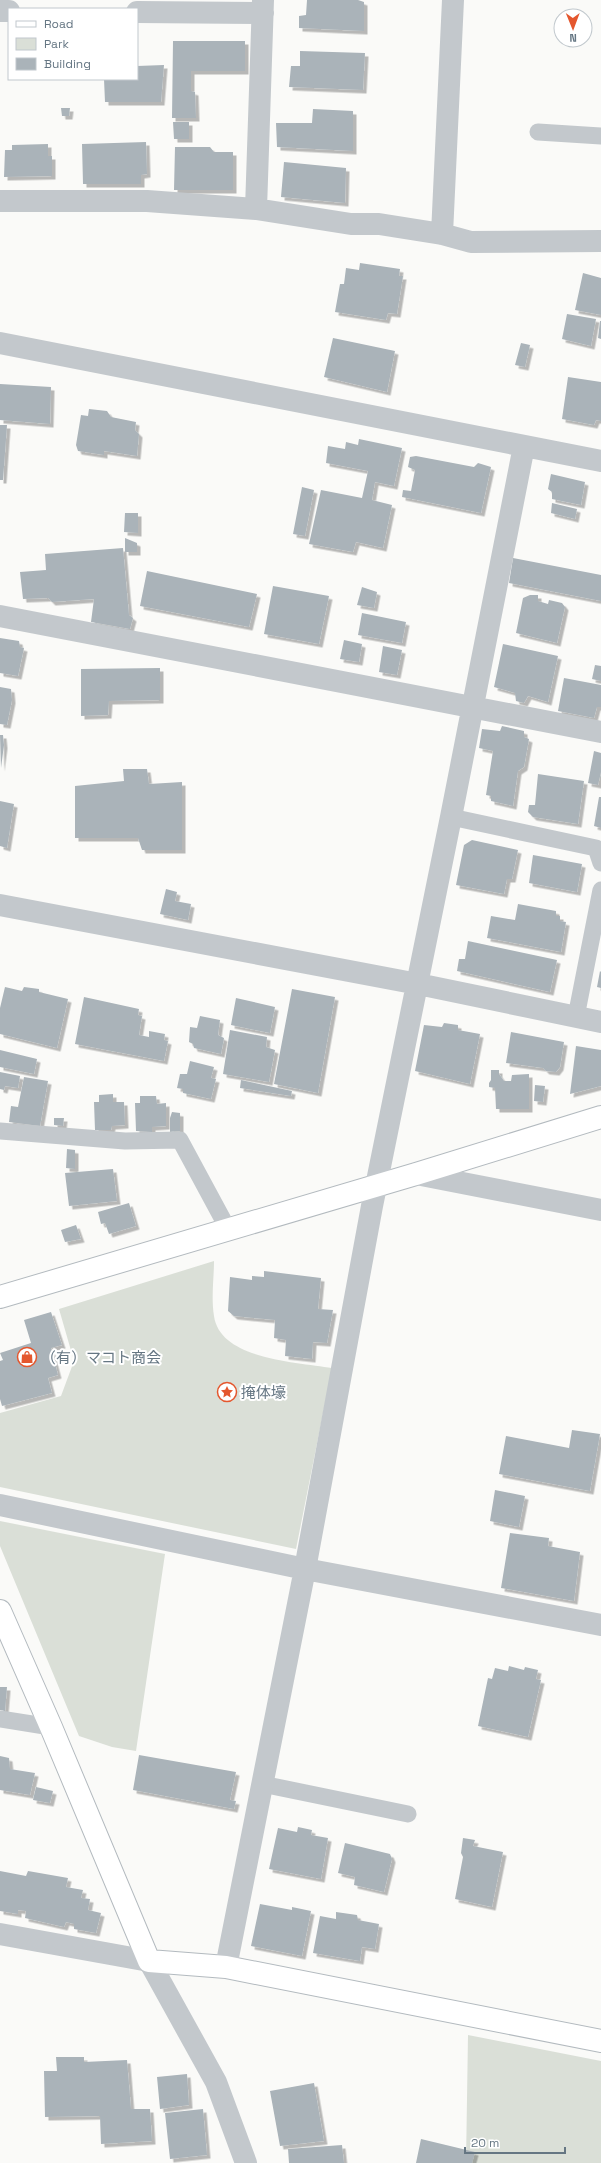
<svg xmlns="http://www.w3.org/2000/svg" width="601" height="2163" viewBox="0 0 601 2163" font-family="'Space Grotesk','Noto Sans JP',sans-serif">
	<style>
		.green { fill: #dadfd7 }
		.building { fill: #aab3b9; filter: url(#shadow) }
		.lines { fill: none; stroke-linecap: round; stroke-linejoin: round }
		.secondary-casing { stroke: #b3babf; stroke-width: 24 }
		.lane { stroke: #c3c8cc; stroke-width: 17 }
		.street { stroke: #c3c8cc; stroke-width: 22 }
		.secondary { stroke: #fff; stroke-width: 22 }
		.labels { text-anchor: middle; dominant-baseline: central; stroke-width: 4; stroke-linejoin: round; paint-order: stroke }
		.poi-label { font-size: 15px; fill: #657683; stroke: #fff; text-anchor: start }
	</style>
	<defs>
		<filter id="shadow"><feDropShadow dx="3.5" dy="3.5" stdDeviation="0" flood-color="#0004"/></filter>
	</defs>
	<rect width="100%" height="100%" fill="#fafaf8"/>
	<!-- green -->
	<path class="green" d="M214 1261C214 1278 211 1298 214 1316 220 1360 298 1362 332 1368L296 1549 0 1487V1413L61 1396 74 1361 59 1309Z
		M0 1521 165 1554 136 1751 112 1747 79 1736 0 1546Z
		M468 2035 601 2061V2163H466Z"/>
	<!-- building -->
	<path class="building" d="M307 0H358L364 2V31L299 28V16L306 15Z
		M173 41H245V71H191V91L195 92 196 118H172Z
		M300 51 365 53 363 90 289 87 291 66H300Z
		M164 65 161 102H105L104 79H137V66Z
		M61 108H70L69 116H62Z
		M313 109 353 111V151L277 147 276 123H312Z
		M173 122H189V139H174Z
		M146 142 147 174 141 175V184H83L82 144Z
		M48 144V156H52V176L4 177 5 150H12V145Z
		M175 147H210L214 152H233V190H174Z
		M284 162 346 168 345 203 281 197Z
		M360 263 400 269 399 276H403L397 314 388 313 386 320 335 312 340 284H344L346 268 359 270Z
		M583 273 601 278V315L575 310Z
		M567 314 596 319 591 346 562 339Z
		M600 321H601V339L598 338Z
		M333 338 395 351 387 392 324 377Z
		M521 343 530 345 525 367 515 365Z
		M568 377 601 382V421L596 420 594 425 562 419Z
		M0 384 51 387 50 424 0 420Z
		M89 409 107 411 111 417 136 422 135 430 139 434 137 456 104 451V455L78 451 76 445 81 415 88 416Z
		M0 425H7L3 480H0Z
		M359 439 402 448 394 486 375 482 372 500 392 505 383 548 356 542 353 552 309 544 321 490 362 498 368 471 326 463 328 446 345 449 346 442 358 445Z
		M416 456 474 467 478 463 491 467 481 513 402 497 403 490 411 491 415 470 408 467 410 457Z
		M551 474 585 482 581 505 552 499V492L548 489Z
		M302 487 314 490 305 536 293 534Z
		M552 503 577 509 575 519 551 513Z
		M125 513H138V533L124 532Z
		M125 538 137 543V552H125Z
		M123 548 129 615 133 618 130 629 91 622 94 599 52 602 48 598 23 599 20 572 46 570 45 554Z
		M513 558 601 575V601L509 583Z
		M147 571 257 594 249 627 140 606Z
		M273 586 329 596 319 644 264 634Z
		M362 587 377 592 374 608 357 605Z
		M530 595H538V601L548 604 549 600 562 603 565 607 557 643 516 633 523 598Z
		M362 613 406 622 402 643 358 635Z
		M0 638 19 641 20 647 24 648 18 676 0 673Z
		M344 640 362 644 359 662 340 659Z
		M503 644 558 656 548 702 528 696 524 703 516 701 515 693 494 687Z
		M383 646 402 650 397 675 379 672Z
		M595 665 601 666V681L592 679Z
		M160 668V700L109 701 108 715 81 716V669Z
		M564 678 601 685V707H597L594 718 558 711Z
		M0 687 11 689 12 700 7 725 0 724Z
		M502 726 524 731V737L529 739 524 767 518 771 513 806 491 801V796L486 795 493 751 479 748 482 729 500 731Z
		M0 735H3L4 745 1 768Z
		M594 751 601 753V772L598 785 588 783Z
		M123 769H147L149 784 182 782V850H142L138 838H75V786L124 781Z
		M538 774 584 781 578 824 533 817 528 812 529 805H535Z
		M599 797H601V828L594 826Z
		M0 801 14 804 7 848 0 846Z
		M472 840 518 850 512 879H507L504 894 456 885 464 845Z
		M533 855 582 864 577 892 529 883Z
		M166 889 177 892 175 901 191 904 188 920 160 914Z
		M518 904 556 911V916H560V921L566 922 561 952 487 938 491 916 515 920Z
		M468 941 557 960 550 992 457 971 459 959H465Z
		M600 971 601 972V988L597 987Z
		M5 987 22 991 24 987 39 989V992L68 999 57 1048 0 1034V1008Z
		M292 989 335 997 318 1093 274 1084Z
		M84 997 139 1009 138 1015 142 1016 139 1035 149 1037V1031L165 1034 164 1040 168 1041 164 1061 75 1044Z
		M236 998 275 1007 270 1033 231 1025Z
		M200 1016 220 1020 218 1035 224 1038 221 1054 194 1048 193 1044 189 1042 190 1027 197 1028Z
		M444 1023 458 1025V1030L480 1034 470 1084 415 1071 424 1025 442 1027Z
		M230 1030 267 1037 266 1047 275 1050 269 1082 223 1074Z
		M511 1032 564 1042 560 1067 556 1072 546 1071 543 1068 506 1063Z
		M576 1046 601 1050V1086L570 1094Z
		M0 1050 37 1059 34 1074 0 1067Z
		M190 1061 214 1067 211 1078 216 1079 211 1099 183 1093V1089L177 1088 180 1074H187Z
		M491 1070H499V1074L504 1081H511L512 1075 529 1074V1109H496L495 1088 489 1087V1083L491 1080Z
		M0 1072 20 1076 18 1088 5 1086 4 1090 0 1089Z
		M24 1077 48 1081 40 1126 9 1122 11 1106 18 1107Z
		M241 1080 292 1091 291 1096 240 1088Z
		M535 1085 545 1086 543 1102 534 1101Z
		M113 1094V1102H124L125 1125 112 1126 111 1130H95L94 1102H99V1095Z
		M140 1096H156L157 1104 166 1103V1126L152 1127V1132L136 1131 135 1103H140Z
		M172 1112 180 1113V1131L170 1132V1118Z
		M54 1118H64L63 1126 54 1125Z
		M67 1149 75 1150V1169L66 1168Z
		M113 1169 117 1201 69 1206 65 1173Z
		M129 1203 136 1226 109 1234 105 1223 101 1224 98 1212Z
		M76 1225 81 1239 65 1242 61 1230Z
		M264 1271 321 1278 318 1309 333 1310 327 1343 313 1342 312 1359 285 1356 286 1340 274 1338 275 1320 234 1316 228 1311 230 1277 252 1280V1276L264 1277Z
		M51 1312 62 1345 51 1348 58 1375 48 1378 52 1393 2 1406 0 1399V1361L3 1360 0 1353 31 1343 24 1320Z
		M572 1430 600 1434 590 1491 499 1474 506 1436 569 1448Z
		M495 1490 525 1496 519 1527 490 1521Z
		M510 1533 549 1538 548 1546 580 1552 574 1601 501 1588Z
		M509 1666 524 1670 525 1667 538 1670 536 1679 541 1680 528 1737 478 1726 488 1678 492 1679 495 1668 508 1671Z
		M0 1687H7L5 1711 0 1710Z
		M139 1755 236 1772 230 1800 236 1801 234 1809 133 1790Z
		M0 1756 9 1758 10 1769 35 1773 30 1795 0 1790Z
		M36 1787 53 1791 50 1803 33 1800Z
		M298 1827 312 1830 311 1835 328 1838 321 1879 269 1869 278 1828 297 1832Z
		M463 1838 475 1840 473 1846 503 1852 492 1907 455 1899 463 1857 461 1853Z
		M345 1843 390 1854 392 1859 384 1892 354 1885 355 1877 338 1873Z
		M0 1871 26 1876 28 1871 68 1878 66 1887 83 1890 81 1898 90 1899 88 1910 101 1913 96 1933 74 1929V1924L66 1922 64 1927 25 1918 26 1911 18 1910V1914L0 1911Z
		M260 1904 292 1910V1907L311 1911 302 1956 251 1946Z
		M336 1912 357 1915 358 1920 379 1924 375 1949 362 1947 360 1961 313 1953 320 1916 336 1919Z
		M56 2057H84V2062L127 2060 131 2109H150L152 2141 101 2144 100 2116 45 2117 44 2071H57Z
		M187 2074 189 2105 160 2109 157 2077Z
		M314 2083 324 2141 280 2146 270 2091Z
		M203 2109 207 2155 170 2159 165 2113Z
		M421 2139 475 2152 472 2163H416Z
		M342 2145 344 2163H289L288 2149Z"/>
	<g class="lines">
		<defs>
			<path id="secondary" d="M0 1297 416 1174 601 1117
				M0 1611 51 1727 149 1961 226 1967 601 2041"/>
		</defs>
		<!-- secondary casing -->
		<use href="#secondary" class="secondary-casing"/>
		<!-- lane -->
		<path class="lane" d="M538 132 601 136
			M451 817 596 848 601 863
			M576 1017 601 890
			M0 1131 125 1141 180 1140 228 1229
			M0 1719 51 1727
			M262 1784 408 1814"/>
		<!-- street -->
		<path class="street" d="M0 11H9
			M137 12 263 13
			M0 201H147L256 209 351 224H379L442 234 471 242 601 241
			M256 209 263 0
			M442 234 453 0
			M0 343 601 461
			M0 616 601 732
			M0 905 418 984 601 1022
			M416 1174 601 1210
			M0 1505 305 1569 601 1625
			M0 1934 149 1961 216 2082 246 2163
			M226 1967 305 1569 372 1206 451 817 524 446"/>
		<!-- secondary -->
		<use href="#secondary" class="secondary"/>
	</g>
	<!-- icons -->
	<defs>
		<symbol id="shop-ring" viewBox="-11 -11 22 22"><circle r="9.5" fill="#fff" stroke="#e4572e" stroke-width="1.5"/><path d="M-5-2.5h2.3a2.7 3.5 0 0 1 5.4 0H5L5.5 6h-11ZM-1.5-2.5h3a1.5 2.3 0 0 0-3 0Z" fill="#e4572e"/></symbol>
		<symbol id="sight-ring" viewBox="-11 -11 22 22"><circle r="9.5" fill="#fff" stroke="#e4572e" stroke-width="1.5"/><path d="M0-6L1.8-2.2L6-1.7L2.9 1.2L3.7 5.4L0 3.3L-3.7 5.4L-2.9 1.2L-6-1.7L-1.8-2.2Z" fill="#e4572e"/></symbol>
	</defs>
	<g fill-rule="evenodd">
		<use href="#shop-ring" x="16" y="1346" width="22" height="22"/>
		<use href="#sight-ring" x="216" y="1381" width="22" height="22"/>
	</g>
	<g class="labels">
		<!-- poi labels -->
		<g class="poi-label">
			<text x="41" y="1357">（有）マコト商会</text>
			<text x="241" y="1392">掩体壕</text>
		</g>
	</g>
	<!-- legend -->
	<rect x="8" y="8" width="130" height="72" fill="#ffffff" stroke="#c1c8cd"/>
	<rect x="16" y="21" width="20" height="6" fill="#ffffff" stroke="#c1c8cd"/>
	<text x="44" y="28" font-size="12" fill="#657683">Road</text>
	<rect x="16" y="38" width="20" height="12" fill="#dadfd7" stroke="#c1c8cd"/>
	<text x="44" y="48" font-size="12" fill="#657683">Park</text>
	<rect x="16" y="58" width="20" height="12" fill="#aab3b9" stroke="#c1c8cd"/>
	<text x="44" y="68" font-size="12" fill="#657683">Building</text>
	<!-- north arrow -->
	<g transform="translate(573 28) rotate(179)"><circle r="19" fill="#ffffff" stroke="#c1c8cd"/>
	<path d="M0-3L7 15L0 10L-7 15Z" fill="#e4572e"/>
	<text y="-6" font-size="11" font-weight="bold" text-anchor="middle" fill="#657683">N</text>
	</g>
	<!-- scale -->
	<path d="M465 2147v6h100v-6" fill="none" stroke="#657683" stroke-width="2"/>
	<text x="471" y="2147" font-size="12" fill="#657683" stroke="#ffffff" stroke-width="3" paint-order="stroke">20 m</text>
</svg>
